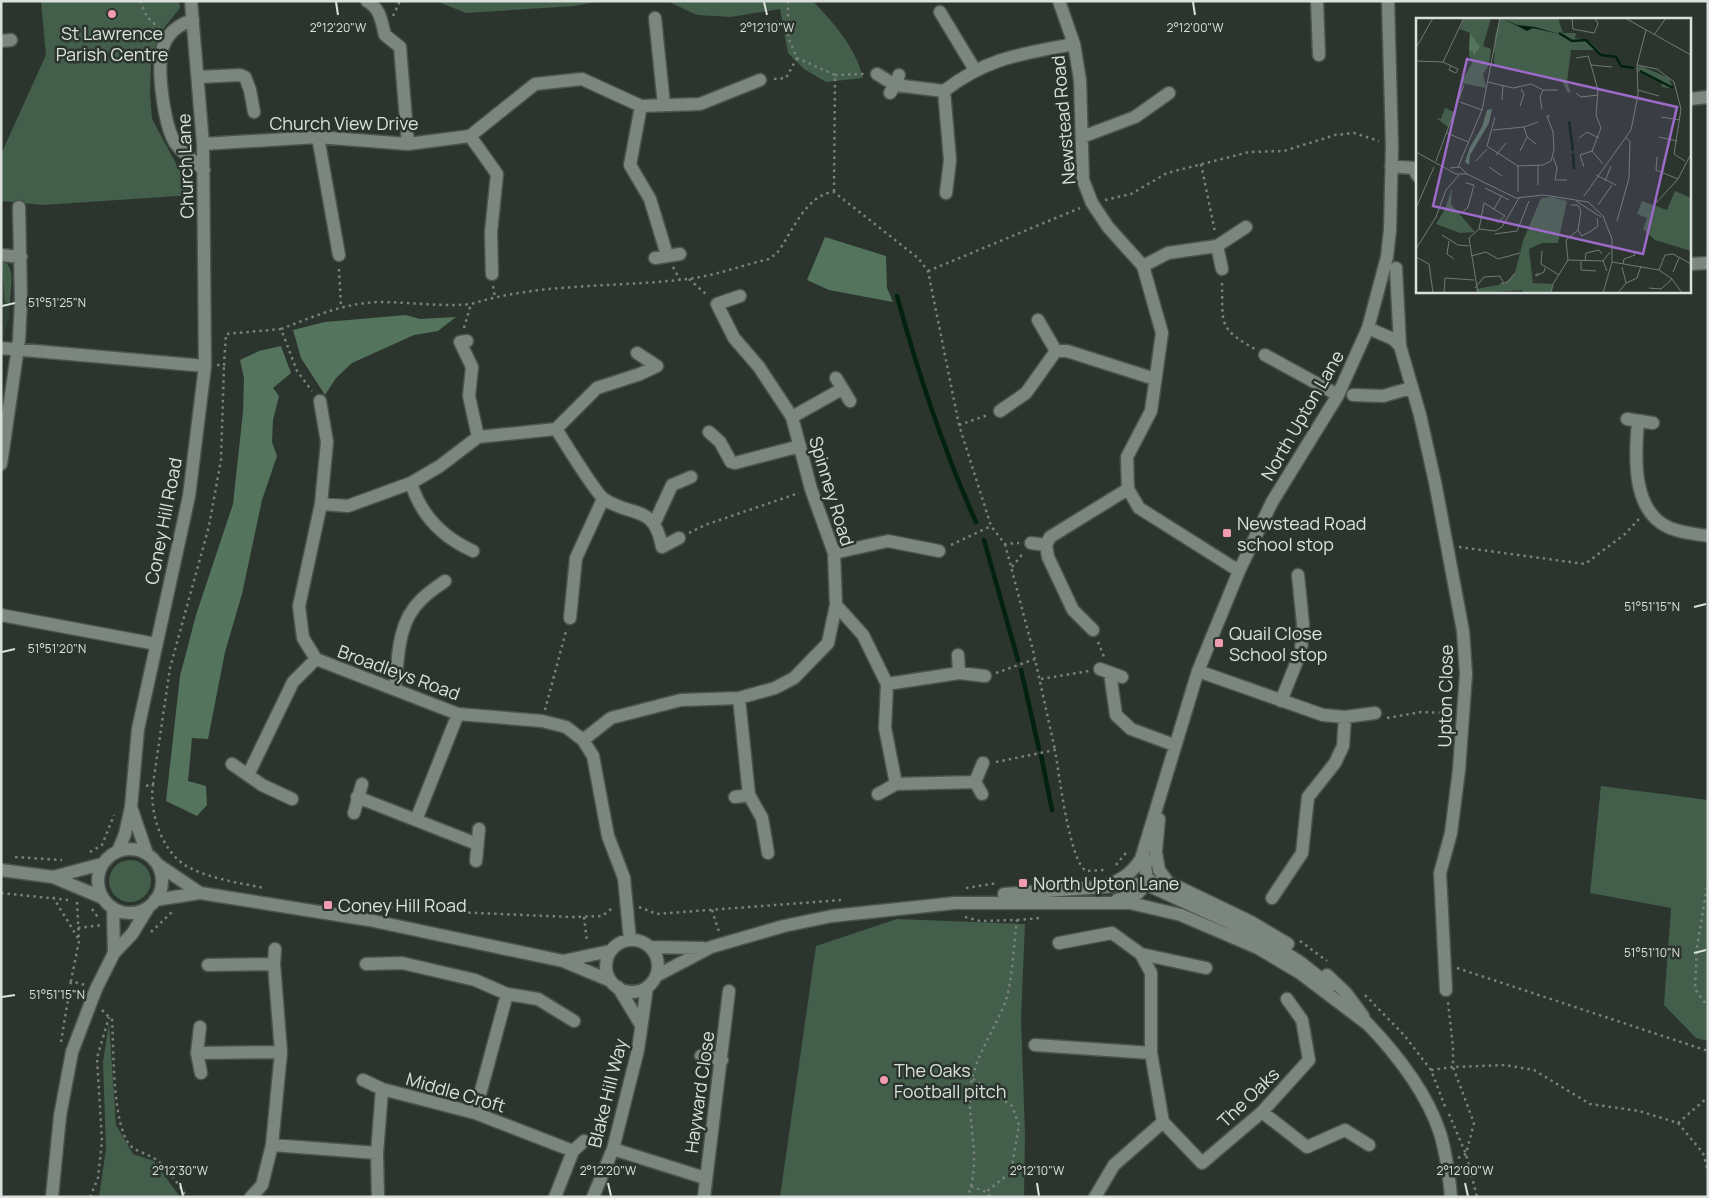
<svg xmlns="http://www.w3.org/2000/svg" width="1709" height="1198" viewBox="0 0 1709 1198" font-family="Manrope,sans-serif">
	<style>
		.built { fill: #304034 }
		.green { fill: #435e4b }
		.forest { fill: #54745d }
		.lines { fill: none; stroke-linecap: round; stroke-linejoin: round }
		.stream { stroke: #02210e; stroke-width: 4.5 }
		.minor-casing { stroke: #4b534d; stroke-width: 15 }
		.path { stroke: #78817a; stroke-width: 2.5; stroke-dasharray: 2.5 4; stroke-linecap: butt }
		.minor { stroke: #7b867e; stroke-width: 12 }
		.ticks { fill: none; stroke: #dae1dc; stroke-width: 2 }
		.poi-dot { fill: #f29ab0; stroke: #2b352e; stroke-width: 2 }
		.labels { text-anchor: middle; dominant-baseline: central; stroke-width: 5; stroke-linejoin: round; paint-order: stroke }
		.poi-label { font-size: 18px; fill: #dae1dc; stroke: #2b352e; text-anchor: start }
		.street-label { font-size: 18px; fill: #dae1dc; stroke: #2b352e }
		.inset-river { fill: none; stroke: #02210e; stroke-width: 2.5 }
		.inset-road { fill: none; stroke: #717a74; stroke-width: 1 }
		.view { fill: #9c6bc9; fill-opacity: 0.15; stroke: #9c6bc9; stroke-width: 2.5 }
		.inset-edge { fill: none; stroke: #dae1dc; stroke-width: 2.5 }
		.ticks-label { font-size: 12px; text-anchor: middle; fill: #dae1dc; stroke: #2b352e; stroke-width: 5; stroke-linejoin: round; paint-order: stroke }
	</style>
	<rect width="100%" height="100%" fill="#2b352e"/>
	<!-- built -->
	<path class="built" d="M1 250 4 260 11 270 9 317 1 347Z"/>
	<!-- green -->
	<path class="green" d="M41 1H179L180 8 160 33 151 65 150 93 152 119 193 195 43 205 1 201V154L46 55Z
		M436 1H601L574 6 466 13Z
		M667 1H813C835 25 855 46 863 78L826 82 804 69 788 53 780 9 731 17 697 15Z
		M1 260C17 266 10 288 10 303L5 302Z
		M1601 786 1708 800V1041L1696 1038 1664 1005 1671 908 1590 893Z
		M109 881a21 21 0 1 1 42 0a21 21 0 1 1-42 0Z
		M897 919 1025 924 1021 1017 1025 1135 1024 1197H780L816 946Z
		M109 1023 116 1125 133 1154 154 1161 180 1197H99L106 1149 103 1062Z"/>
	<!-- forest -->
	<path class="forest" d="M825 237 886 256 887 288 893 302 829 290 807 280Z
		M406 315 420 319 456 317 438 331 414 335 352 363 336 378 325 395 301 358 293 330 325 322Z
		M281 346 291 373 273 388 279 396 273 420 272 442 277 456 262 500 242 594 225 652 208 739 192 738 188 781 206 786 207 805 197 816 166 801 180 676 196 615 233 504 243 412 244 378 240 360 259 351Z"/>
	<g class="lines">
		<!-- stream -->
		<path class="stream" d="M897 296C918 373 943 449 976 522
			M984 540 1018 660
			M1021 670 1039 749
			M1041 755 1052 810"/>
		<defs>
			<path id="minor" d="M367 1C381 9 381 21 385 35L400 47 408 144
				M1059 1 1074 44 1080 80 1083 180 1092 203 1108 227 1143 266 1162 333 1151 411 1127 457 1128 489 1139 508 1239 571
				M1317 1 1319 55
				M940 12 975 70
				M655 18 664 105
				M193 20C180 24 168 32 163 47 156 67 164 122 174 141 179 151 195 162 204 170
				M1 41 11 40
				M877 74 895 85 890 93
				M899 75 895 85 944 91C988 57 1022 54 1074 44
				M199 77 240 75 245 77 250 90 254 112
				M944 91 950 160 946 193
				M1690 99 1708 97
				M641 106 630 165 650 199 667 255
				M470 136 497 174 491 232 492 274
				M318 137 339 255
				M1082 137 1135 117 1169 93
				M203 144 318 137 408 144 470 136 535 84 582 79 641 106 700 104 760 80
				M1391 166 1413 168 1418 176
				M1217 246 1222 269
				M1 255 21 257
				M655 258 680 254
				M1690 264 1708 263
				M1143 266 1168 253 1217 246 1246 227
				M1396 268 1400 346
				M1038 320 1056 351
				M1368 328 1393 339 1400 346 1420 415 1435 482 1463 631 1466 674 1459 770 1451 833 1440 873 1446 990
				M467 341 460 342 472 367 469 396 478 437
				M1 348 205 366
				M1265 355 1338 395
				M836 378 850 401
				M1353 395 1383 396 1411 388
				M320 401 327 442 321 504 299 606 303 638 316 659 458 714 542 721 566 727 583 740 593 756 608 836 624 878 630 940
				M1000 411 1026 393 1056 351H1067L1155 379
				M792 417 842 389
				M1627 419 1653 423
				M1638 421C1635 455 1631 512 1670 528 1682 533 1695 534 1708 536
				M556 429C564 441 596 494 604 499 632 518 654 503 662 547L679 538
				M709 432 720 442 731 462 735 463 800 446
				M1 464 19 340 21 301 19 207
				M411 483C421 516 442 537 473 551
				M321 504 348 506 411 483 440 466 478 437 556 429 597 388 640 374 657 366 637 353
				M654 524 672 485 691 477
				M1031 543 1046 545
				M834 553 888 541 939 551
				M836 605 863 635 887 684 885 728 896 784 975 782 983 763
				M1 615 156 644
				M570 618 576 558 603 499
				M1093 630 1073 610 1048 557 1046 545 1050 537 1128 489
				M958 655 959 673
				M1100 669 1122 677
				M1198 671 1323 715 1345 717 1375 713
				M1110 673 1116 715 1131 729 1174 745
				M887 684 959 673 985 676
				M395 689C398 660 397 623 420 601 427 593 437 587 445 581
				M739 698 749 795 762 818 768 853
				M1281 701 1301 651 1303 624 1298 575
				M583 740 611 718 681 700 739 698 775 688 794 678 828 643 836 605 834 553 811 489 792 417 759 367 734 338 717 304 740 296
				M232 764 262 785 292 799
				M248 775 293 682 316 659
				M975 782 982 794
				M878 794 896 784
				M357 797 477 844
				M735 797 749 795
				M131 807 147 854
				M354 813 362 784
				M416 820 458 714
				M98 881a32 32 0 1 1 64 0a32 32 0 1 1-64 0Z
				M118 851 125 834 131 807 138 729 189 496 205 366 203 144 191 1
				M1156 853 1159 870 1168 882 1251 922 1288 944
				M1143 854 1147 878 1154 888 1257 935 1300 962 1330 986
				M476 861 479 829
				M1155 861 1159 819
				M157 864 200 893
				M1 870 53 877 103 898
				M53 877 102 864
				M1100 887C1118 883 1131 875 1141 859L1198 671 1239 571 1272 502 1338 395 1368 328 1387 257 1390 230 1392 146 1388 1
				M1004 894 1156 883
				M1272 898 1302 853 1308 797 1335 763 1343 746 1345 717
				M155 900 200 893 369 920 563 961 611 981
				M1117 900 1138 893 1150 880
				M113 908 114 953
				M606 966a26 26 0 1 1 52 0a26 26 0 1 1-52 0Z
				M1059 943 1112 933 1141 954 1151 973V1053L1163 1122 1114 1165 1095 1197
				M650 947 703 948
				M1141 954 1206 968
				M563 961 610 951
				M274 964 275 949
				M366 964 402 963 475 980 507 994 538 999 574 1021
				M208 965 274 964 281 1052 272 1145 262 1185 251 1197
				M1327 975 1346 993 1363 1016
				M656 976 711 947 784 926 832 916 955 903H1130L1181 915 1258 948 1300 973 1370 1026
				M618 987 641 1025
				M1365 1021C1395 1052 1426 1091 1440 1133 1446 1153 1449 1175 1451 1197
				M1035 1045 1151 1053
				M197 1053 200 1027
				M701 1056 722 1060
				M201 1073 197 1053 281 1052
				M363 1080 382 1089
				M1262 1112 1307 1147 1345 1130 1369 1145
				M475 1113 507 994
				M1163 1122 1202 1163 1262 1112 1309 1060 1302 1020 1287 999
				M272 1145 377 1153
				M613 1149 705 1178
				M573 1151 584 1141
				M52 1197 60 1116 72 1052 96 989 114 953 132 934 148 908
				M378 1197 377 1153 382 1089 475 1113 573 1151 555 1197
				M593 1197 613 1149 638 1050 647 987
				M704 1197 729 991"/>
		</defs>
		<!-- minor casing -->
		<use href="#minor" class="minor-casing"/>
		<!-- path -->
		<path class="path" d="M140 1 147 17 159 28
			M788 1V37L797 58 835 75 834 192
			M393 16 400 1
			M835 75 864 74
			M774 79 786 78 797 58
			M1201 164 1215 232
			M1105 200 1131 194 1167 173 1249 152 1284 151 1335 135 1354 133 1379 141
			M673 267 680 280
			M339 269 341 307
			M928 271 1080 208
			M689 279 708 296
			M1222 283C1223 323 1217 328 1255 349
			M493 286 495 297
			M464 328 471 304C542 282 615 288 687 279 715 276 743 265 769 259L777 253C792 233 806 194 834 192L918 258 928 271 959 425 991 526 1005 544 1019 543
			M281 329C313 317 344 303 378 302 410 302 440 307 471 304
			M217 365H224L226 334 281 329 297 371 312 391
			M959 425 988 415
			M689 533 705 525 799 493
			M1005 544 1035 658
			M951 545 991 526
			M1459 547 1585 564 1625 534 1639 519
			M1012 567 1024 552
			M1098 642 1104 657
			M996 673 1035 659 1055 750
			M1041 679 1089 671
			M545 710 566 631
			M1387 718 1421 712 1450 713
			M996 762 1055 750C1059 772 1069 860 1086 871L1105 870
			M153 784C149 813 162 854 190 868 212 879 240 883 264 888
			M146 786 153 784 170 668 209 526 221 460 224 365
			M90 852 102 845 114 815
			M15 857 62 860
			M1116 865 1125 854 1130 852
			M1708 881 1697 947 1695 989 1708 1007
			M966 888 998 883
			M1 893 69 900
			M53 897 78 938
			M77 902 79 941 71 981 85 985
			M371 905 429 911 571 917 602 916 614 907
			M639 907 657 914 841 900
			M92 909 99 919
			M712 910 719 932
			M584 917 587 942
			M965 917 980 921 1017 920C1014 943 1012 984 1005 1003 994 1031 972 1061 970 1092 968 1127 982 1163 967 1197
			M1017 920 1040 918
			M78 928 101 925
			M151 932 174 910
			M1300 941 1327 961
			M1457 968 1708 1051
			M1365 995 1404 1035 1431 1070 1446 1109
			M102 1010 112 1020C114 1050 112 1121 129 1144 135 1152 150 1154 158 1161 170 1170 178 1185 187 1197
			M61 1042 71 981
			M1431 1070 1453 1067V1047L1448 1002
			M973 1079 1012 1106 1019 1125 1011 1172 986 1192
			M1449 1114 1466 1154 1477 1197
			M1678 1123 1708 1097
			M1458 1158 1466 1154 1474 1123 1453 1067 1505 1065 1534 1070 1590 1104 1639 1111 1678 1123 1703 1153 1708 1171
			M971 1186 986 1192 991 1197
			M90 1197 98 1178 102 1141 97 1058 109 1017"/>
		<!-- minor -->
		<use href="#minor" class="minor"/>
	</g>
	<!-- ticks -->
	<path class="ticks" d="M336 2 338 15M764 2 767 15M1193 2 1195 15M2 306 15 303M1694 607 1706 604M2 652 15 649M1694 953 1706 950M2 997 15 995M180 1183 183 1196M608 1183 611 1196M1037 1183 1039 1196M1465 1183 1468 1196"/>
	<!-- markers -->
	<g class="poi-dot">
		<circle cx="112" cy="14" r="5"/>
		<rect x="1222" y="528" width="10" height="10" rx="2.5"/>
		<rect x="1214" y="638" width="10" height="10" rx="2.5"/>
		<rect x="1018" y="878" width="10" height="10" rx="2.5"/>
		<rect x="323" y="900" width="10" height="10" rx="2.5"/>
		<circle cx="884" cy="1080" r="5"/>
	</g>
	<g class="labels">
		<!-- poi labels -->
		<g class="poi-label">
			<text x="112" y="33" text-anchor="middle">St Lawrence<tspan x="112" dy="21">Parish Centre</tspan></text>
			<text x="1237" y="523">Newstead Road<tspan x="1237" dy="21">school stop</tspan></text>
			<text x="1229" y="633">Quail Close<tspan x="1229" dy="21">School stop</tspan></text>
			<text x="1033" y="883">North Upton Lane</text>
			<text x="338" y="905">Coney Hill Road</text>
			<text x="894" y="1070">The Oaks<tspan x="894" dy="21">Football pitch</tspan></text>
		</g>
		<!-- street labels -->
		<g class="street-label">
			<text transform="translate(1063 120) rotate(-95)">Newstead Road</text>
			<text x="344" y="123">Church View Drive</text>
			<text transform="translate(185 166) rotate(-92)">Church Lane</text>
			<text transform="translate(1302 415) rotate(-60)">North Upton Lane</text>
			<text transform="translate(832 491) rotate(73)">Spinney Road</text>
			<text transform="translate(163 521) rotate(-79)">Coney Hill Road</text>
			<text transform="translate(399 672) rotate(20)">Broadleys Road</text>
			<text transform="translate(1445 696) rotate(-89)">Upton Close</text>
			<text transform="translate(456 1092) rotate(16)">Middle Croft</text>
			<text transform="translate(699 1092) rotate(-82)">Hayward Close</text>
			<text transform="translate(607 1093) rotate(-76)">Blake Hill Way</text>
			<text transform="translate(1248 1097) rotate(-44)">The Oaks</text>
		</g>
	</g>
	<!-- overview -->
	<g transform="translate(1416 18)">
		<rect width="275" height="275" fill="#2b352e"/>
		<path d="M48 0H75L67 28 75 31 73 47 67 56 70 70 45 65 57 43 53 38 54 15 44 11ZM84 0H142L147 15H160L159 20 173 23 187 36 180 32H155L151 64 155 75 151 74 147 64 78 47 79 18ZM225 48 253 60 257 71 246 69 245 64 221 53V49ZM29 90 38 94 32 109 20 100 25 101ZM36 170 35 186 59 214 44 215 20 206 29 191ZM259 173 275 180V233L239 222 227 211 231 200 221 196 226 183 251 192ZM136 179 151 183 142 225H126L113 231 117 265 137 266 135 275H107L106 272 62 275 60 271 88 266 99 255 107 223 125 180Z" fill="#435e4b"/>
		<path d="M54 15 64 29 57 38V33H53ZM76 91 73 105 54 137 53 147 49 144 54 129 66 109 71 92Z" fill="#54745d"/>
		<path d="M86 0 101 7 119 9 143 16 117 10 111 13Z" fill="#02210e"/>
		<path class="inset-river" d="M143 15 156 23 170 22 185 37 200 39 205 48 218 50M224 53 257 70M153 103 157 133M157 135 158 151"/>
		<path class="inset-road" d="M156 0 157 11 178 15 182 6 179 0M209 0 275 37M238 17 250 0M0 30 17 0M160 40 172 38 175 47 182 72 180 97 185 110 176 133 187 146M0 43 27 44 48 0M27 44 42 51M175 47 196 49M221 47 241 51 258 64 265 91 258 136 269 143M35 48 33 52 40 55 42 51M72 64 97 70 115 66 127 72H142M222 72 243 78M160 75 165 79 182 77M86 82 87 67M44 84 66 92M104 88 108 76 105 71M126 91 124 79 127 72M79 99 71 128 102 148V174M245 99 264 102M108 109 111 119 120 126M77 112 108 109 122 104M31 115 52 124M243 119 261 123M163 120 171 114 183 120M104 133 111 119M0 134 40 156H51L100 180 128 177 172 184 187 198 196 221V244L187 275M80 137 90 125M137 139 141 150 139 162H151M241 139 240 152 262 161M20 143 48 67M60 143 71 131M102 148 127 147 135 143 138 132 137 114 131 98H134M42 149 66 92 84 0M73 149 86 158M168 149 164 137 176 133M34 150 44 149 51 156M180 157 200 167M189 163 195 148M122 167V147M69 170 93 182M168 178 215 112 222 77 221 47 230 12M160 183 185 199M240 185 262 161 275 136M155 187H162L165 193 162 212 150 222 152 242 187 243M182 187 196 167M0 190 18 149M78 191 86 177M47 194 52 189 58 167 50 165M201 203 213 160 214 123 210 120M63 211 68 185 89 198 81 205M162 212 166 218 175 213 182 208 181 200M79 216 101 213 113 183M26 217 42 227 53 228M33 223 31 236 38 241M0 231 20 199 30 172 43 157M126 233 125 246 143 257M55 238 70 234 82 241 104 235M0 239 13 246 17 275M165 243V252L180 253M169 243 170 235 183 232 186 236M196 244 243 252 256 261 266 275M207 246 208 241 219 237 218 234M206 249 210 265M243 252 249 237 257 236 275 246M191 253 187 243 194 234M257 254 263 240M123 256H120V258L128 254 129 250M84 266 92 264 99 255M59 270 68 259 84 258 88 266M233 270 245 271 256 261M28 275 29 260 58 262M62 275 53 220 63 211 79 213 86 209 103 180M135 275 137 266 152 242M202 275 210 265 221 260 225 248"/>
		<path class="view" d="M51 41 261 89 227 236 17 188Z"/>
		<rect width="275" height="275" class="inset-edge"/>
	</g>
	<g class="ticks-label">
		<text x="338" y="32">2°12'20"W</text>
		<text x="767" y="32">2°12'10"W</text>
		<text x="1195" y="32">2°12'00"W</text>
		<text x="57" y="307">51°51'25"N</text>
		<text x="1652" y="611">51°51'15"N</text>
		<text x="57" y="653">51°51'20"N</text>
		<text x="1652" y="957">51°51'10"N</text>
		<text x="57" y="999">51°51'15"N</text>
		<text x="180" y="1175">2°12'30"W</text>
		<text x="608" y="1175">2°12'20"W</text>
		<text x="1037" y="1175">2°12'10"W</text>
		<text x="1465" y="1175">2°12'00"W</text>
	</g>
	<!-- border -->
	<rect width="1709" height="1198" fill="none" stroke="#dae1dc" stroke-width="5"/>
</svg>
